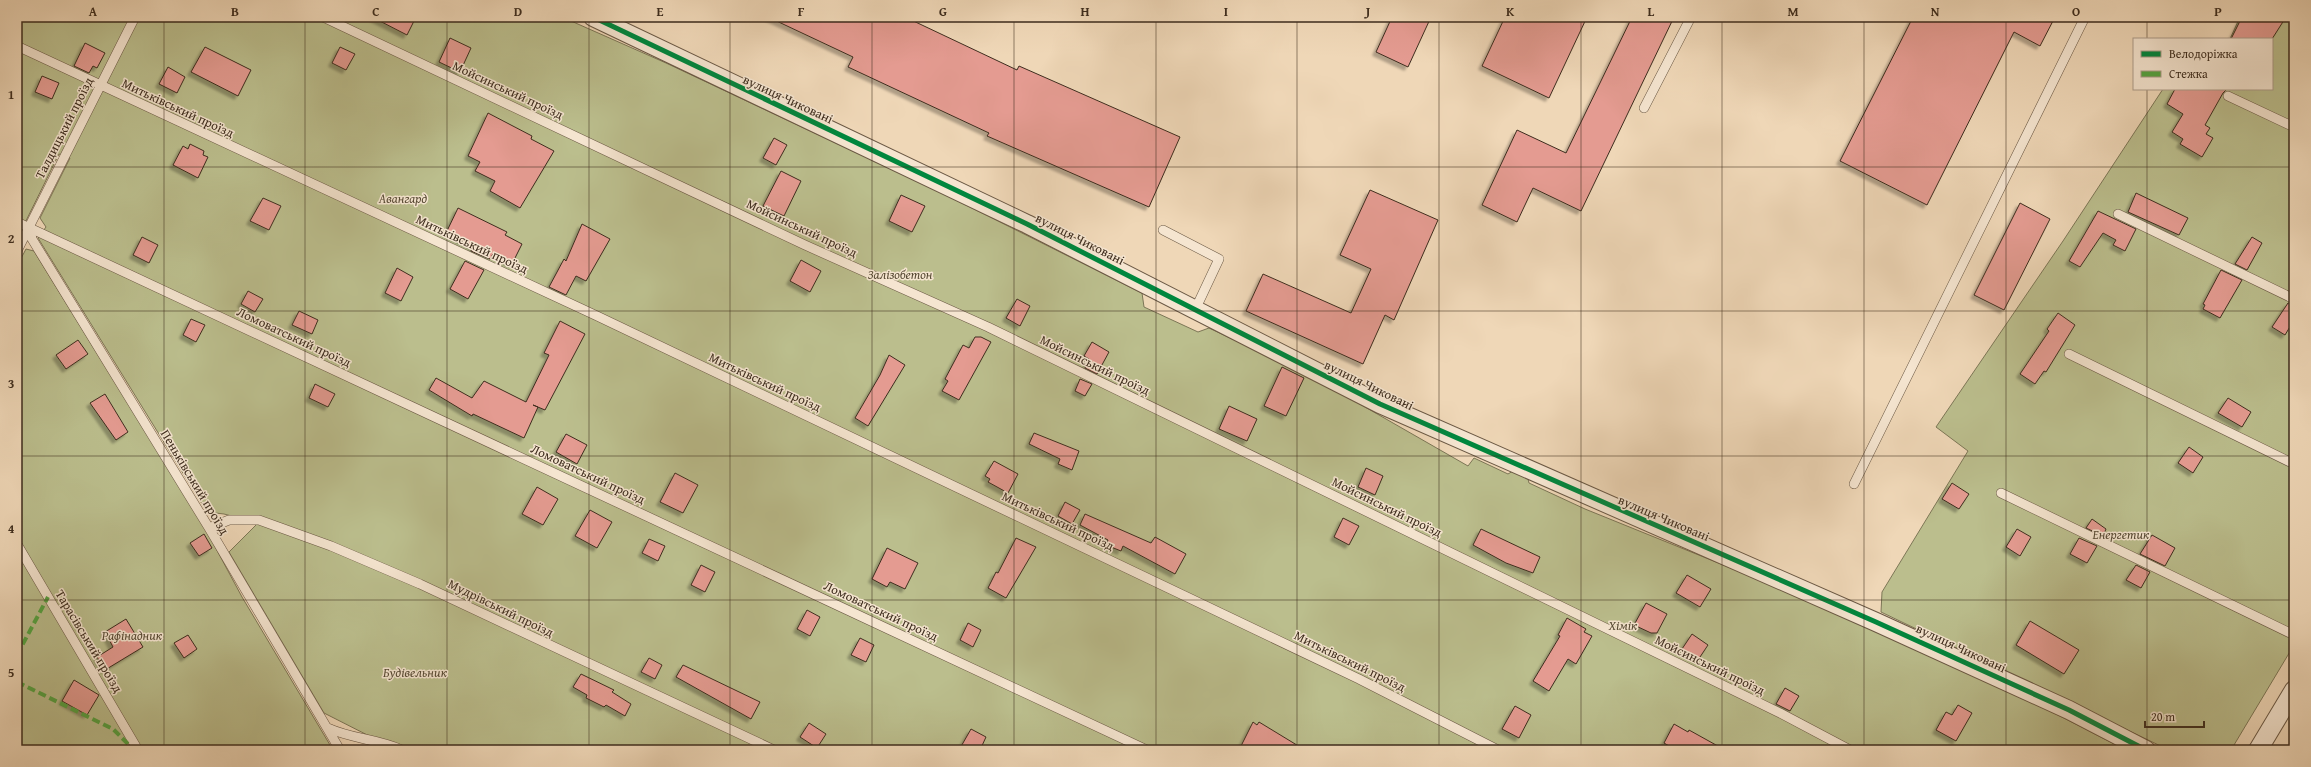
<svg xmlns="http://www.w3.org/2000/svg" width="2311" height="767" viewBox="0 0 2311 767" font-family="'Gentium Book Plus',serif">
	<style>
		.green { fill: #bbbe8d; stroke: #7c7656 }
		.building { fill: #e49b91; stroke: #3e2d1e; filter: url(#shadow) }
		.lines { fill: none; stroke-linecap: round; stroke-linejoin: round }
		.lane-casing { stroke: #6a5844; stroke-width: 10 }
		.street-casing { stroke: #6a5844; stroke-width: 20 }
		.lane { stroke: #f5e5d0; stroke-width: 9 }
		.street { stroke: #f5e5d0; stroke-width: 18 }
		.quiet { stroke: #54a441; stroke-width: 4; stroke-dasharray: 8 4; stroke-linecap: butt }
		.cycleway-casing { stroke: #f5e5d0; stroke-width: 8 }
		.cycleway { stroke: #00873e; stroke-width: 5 }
		.grid { fill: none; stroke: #3e2d1e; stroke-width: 1; stroke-opacity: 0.55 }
		.labels { text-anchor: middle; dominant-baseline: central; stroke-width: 3; stroke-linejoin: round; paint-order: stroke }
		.street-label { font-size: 13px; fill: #3e2d1e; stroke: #f5e5d0 }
		.park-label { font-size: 13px; font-style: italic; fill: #574a34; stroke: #f5e5d0 }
		.neatline { fill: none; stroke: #3e2d1e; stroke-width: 1.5 }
		.grid-label { font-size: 13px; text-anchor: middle; font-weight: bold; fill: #3e2d1e }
	</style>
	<defs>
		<filter id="shadow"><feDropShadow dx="-3.5" dy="3.5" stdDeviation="1" flood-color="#0004"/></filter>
	</defs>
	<rect width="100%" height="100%" fill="#efd7b7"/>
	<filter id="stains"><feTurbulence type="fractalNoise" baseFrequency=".005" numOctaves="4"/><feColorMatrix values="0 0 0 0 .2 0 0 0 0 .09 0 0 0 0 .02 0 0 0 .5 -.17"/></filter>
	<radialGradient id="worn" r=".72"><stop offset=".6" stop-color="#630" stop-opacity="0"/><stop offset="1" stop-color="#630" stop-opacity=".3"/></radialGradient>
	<!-- green -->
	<path class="green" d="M17 17H562L666 63 940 192 1142 293 1144 307 1198 332 1209 328 1311 376 1468 466 1474 458 1508 474 1513 471 1528 479 1529 483 1585 509 1758 579 1990 680 2126 750H381L387 745 324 713 229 552 258 523 224 514 207 512 38 238 46 227 40 218 70 158 59 154 17 239Z
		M2240 17H2294V635L2292 639 2294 645 2231 750H2169L1881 612 1882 592 1968 451 1936 427 2063 241 2163 89H2272V39H2230Z
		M26 249 34 251 206 530 242 597 333 750H17V266Z"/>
	<!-- building -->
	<path class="building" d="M372 17H416L407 35Z
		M768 17H905L1017 70 1019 66 1180 137 1149 207 987 136 989 133 848 67 853 57Z
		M1392 17H1431L1408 67 1376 52Z
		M1505 17H1587L1549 98 1482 66Z
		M1632 17H1674L1581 211 1533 188 1517 222 1482 205 1517 130 1566 153Z
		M1913 17H2055L2040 46 2014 32 1927 205 1840 161Z
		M2242 17H2286L2272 39H2231Z
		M450 38 471 48 460 72 439 62Z
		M85 43 105 53 97 68 93 66 89 73 74 66Z
		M205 47 251 70 238 96 191 72Z
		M340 47 355 54 346 70 332 63Z
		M168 67 185 77 177 93 159 84Z
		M42 76 59 83 52 99 35 92Z
		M2175 89H2227L2223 93 2205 125 2210 128 2206 134 2213 138 2202 157 2180 144 2183 139 2172 132 2183 114 2167 104Z
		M488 113 532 136 531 139 554 151 520 208 490 191 495 181 475 171 480 162 468 156Z
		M774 138 787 145 776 165 763 158Z
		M190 144 204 151 203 155 208 157 198 178 173 165 183 146 188 149Z
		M781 171 801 181 784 216 763 206Z
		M1370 190 1438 220 1394 320 1385 315 1363 364 1246 311 1263 274 1351 313 1371 269 1340 255Z
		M2136 193 2188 218 2179 235 2128 212Z
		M901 195 925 206 912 232 889 221Z
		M263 198 281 206 269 230 250 221Z
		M2020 203 2050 219 2004 310 1974 295Z
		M458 208 507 232 505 235 522 244 512 264 493 254 490 259 471 251 473 246 446 233Z
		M2098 211 2136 229 2125 251 2113 245 2116 240 2103 233 2080 267 2069 261Z
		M582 224 610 239 586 281 576 276 566 295 549 287 564 259 566 261Z
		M142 237 158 245 149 263 133 255Z
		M2252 237 2262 243 2247 270 2235 264Z
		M801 260 821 271 810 292 790 281Z
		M465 261 484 270 468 299 450 289Z
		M397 268 413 277 401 301 385 293Z
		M2221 270 2242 280 2220 318 2203 309 2205 305 2203 304Z
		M248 291 263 299 255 312 241 304Z
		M1017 299 1030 306 1020 326 1006 318Z
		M2288 303 2294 305V320L2285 335 2272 327Z
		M299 311 318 320 312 334 292 325Z
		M2058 313 2075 325 2046 372 2044 371 2035 384 2020 374 2049 331 2047 329Z
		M191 319 205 325 196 342 183 335Z
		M560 321 585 334 545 410 533 405 538 407 524 438 473 414 472 416 429 390 436 378 472 398 484 381 526 402 549 355 544 353Z
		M975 337H981L991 342 959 400 942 391 948 381 945 379 963 345 969 348Z
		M78 340 88 354 66 369 56 355Z
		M1092 342 1109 352 1097 374 1085 368 1089 359 1084 356Z
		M889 355 905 365 868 426 855 418 880 375Z
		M1282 367 1304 378 1286 416 1264 406Z
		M1080 379 1092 384 1085 396 1075 391Z
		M315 384 335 394 328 407 309 398Z
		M105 394 128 432 116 440 90 403Z
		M2228 398 2251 412 2242 427 2218 413Z
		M1229 406 1257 419 1247 441 1219 429Z
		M1034 433 1079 451 1072 470 1058 464 1060 459 1029 444Z
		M566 434 587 445 577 464 556 452Z
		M2189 447 2203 457 2193 473 2178 463Z
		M994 461 1018 474 1008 493 988 482 990 479 985 476Z
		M1366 468 1383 476 1375 495 1358 487Z
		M675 473 698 485 683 513 660 502Z
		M1952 483 1969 494 1959 509 1942 499Z
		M537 487 558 499 543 525 522 514Z
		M1065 502 1080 510 1072 524 1058 516Z
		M590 510 612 522 597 548 575 536Z
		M1085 514 1151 543 1155 537 1186 554 1175 574 1123 546 1121 551 1106 545 1108 540 1080 525Z
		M1343 518 1359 526 1349 545 1334 537Z
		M2092 519 2106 529 2103 536 2086 528Z
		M1481 529 1540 557 1533 573 1506 563 1473 545Z
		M2017 529 2031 537 2020 556 2006 547Z
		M204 534 212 548 199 556 190 543Z
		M2152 535 2175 548 2165 566 2140 554Z
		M1016 538 1036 547 1006 598 988 588 996 572 998 573Z
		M2079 538 2097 546 2087 563 2070 554Z
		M649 539 665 546 658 561 642 553Z
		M887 548 918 563 905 589 890 582 887 587 872 579Z
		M701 565 715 572 705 592 691 585Z
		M2136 565 2150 572 2141 588 2126 580Z
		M1687 575 1711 589 1700 607 1676 593Z
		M1646 603 1667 614 1657 633H1651L1634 625Z
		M807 610 820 617 810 636 797 629Z
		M1567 618 1586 629 1584 632 1592 636 1576 664 1568 659 1549 691 1533 681 1560 636 1558 635Z
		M126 619 143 647 105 670 97 657 113 647 105 632Z
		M2030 621 2079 650 2064 674 2016 645Z
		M968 623 981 630 973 647 960 640Z
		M1692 634 1708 645 1698 660 1682 649Z
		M188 635 197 649 184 658 174 643Z
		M860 638 874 645 866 662 851 655Z
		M649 658 662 665 655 679 641 672Z
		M683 665 760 702 751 719 676 677Z
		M581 674 614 690 612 692 631 704 625 716 606 705 604 707 586 698 587 695 573 687Z
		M74 680 99 695 87 715 62 701Z
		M1785 688 1799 696 1790 711 1776 704Z
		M1958 705 1972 713 1956 741 1936 730 1946 712 1952 715Z
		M1515 706 1531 715 1519 738 1502 729Z
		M1253 722 1257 725 1259 722 1305 750H1239Z
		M809 723 826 734 817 748 800 737Z
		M1674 724 1688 732 1689 730 1725 750H1676L1664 743Z
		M971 729 986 737 980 750H959Z"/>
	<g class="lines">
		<defs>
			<path id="lane" d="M323 17 805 245 988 327 1780 713 1850 750
				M17 46 595 315 1359 679 1498 750
				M2228 96 2294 127
				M1644 108 1691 17
				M2118 214 2294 299
				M17 222 1147 750
				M29 228 32 239 209 528 340 750
				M1163 230 1219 259 1195 310
				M17 251 135 17
				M2069 354 2294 464
				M1854 484 2085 17
				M2001 493 2294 635
				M209 528 229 520H259L331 546 420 584 774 750
				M17 544 138 750
				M328 728C352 739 378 739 402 750"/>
			<path id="street" d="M593 17 1027 224 1380 404 1876 622 2069 710 2146 750
				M2258 750 2294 690"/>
		</defs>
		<!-- lane casing -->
		<use href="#lane" class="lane-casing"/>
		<!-- street casing -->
		<use href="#street" class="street-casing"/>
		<!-- lane -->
		<use href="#lane" class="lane"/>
		<!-- street -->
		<use href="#street" class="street"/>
		<!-- quiet -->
		<path class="quiet" d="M17 655 48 597
			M17 682 113 729 134 750"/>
		<defs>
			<path id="cycleway" d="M593 17 1027 224 1380 404 1876 622 2069 710 2146 750"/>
		</defs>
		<!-- cycleway casing -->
		<use href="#cycleway" class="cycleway-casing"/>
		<!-- cycleway -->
		<use href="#cycleway" class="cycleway"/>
	</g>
	<!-- grid -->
	<path class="grid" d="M164 17V750M305 17V750M447 17V750M589 17V750M730 17V750M872 17V750M1014 17V750M1156 17V750M1297 17V750M1439 17V750M1581 17V750M1722 17V750M1864 17V750M2006 17V750M2147 17V39M2147 89V750M17 167H2294M17 311H2294M17 456H2294M17 600H2294"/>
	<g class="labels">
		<!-- street labels -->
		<g class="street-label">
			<text transform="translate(508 90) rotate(25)">Мойсинський проїзд</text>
			<text transform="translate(788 99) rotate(25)">вулиця Чиковані</text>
			<text transform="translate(178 108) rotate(25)">Митьківський проїзд</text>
			<text transform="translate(64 128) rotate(-63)">Талдицький проїзд</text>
			<text transform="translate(802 228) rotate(25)">Мойсинський проїзд</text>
			<text transform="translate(1080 239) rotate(27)">вулиця Чиковані</text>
			<text transform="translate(472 244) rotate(25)">Митьківський проїзд</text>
			<text transform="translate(294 337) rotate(25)">Ломоватський проїзд</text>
			<text transform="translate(1095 365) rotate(26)">Мойсинський проїзд</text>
			<text transform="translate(765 382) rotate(25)">Митьківський проїзд</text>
			<text transform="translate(1369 385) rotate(26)">вулиця Чиковані</text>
			<text transform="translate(588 474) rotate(25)">Ломоватський проїзд</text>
			<text transform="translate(195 482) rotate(59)">Пеньківський проїзд</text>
			<text transform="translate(1387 507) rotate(26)">Мойсинський проїзд</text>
			<text transform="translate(1664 518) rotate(23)">вулиця Чиковані</text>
			<text transform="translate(1058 521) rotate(25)">Митьківський проїзд</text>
			<text transform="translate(501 608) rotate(26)">Мудрівський проїзд</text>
			<text transform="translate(881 611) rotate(25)">Ломоватський проїзд</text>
			<text transform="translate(89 641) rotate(59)">Тарасівський проїзд</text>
			<text transform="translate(1961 648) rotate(25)">вулиця Чиковані</text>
			<text transform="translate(1350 661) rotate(26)">Митьківський проїзд</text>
			<text transform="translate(1710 665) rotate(26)">Мойсинський проїзд</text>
		</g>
		<!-- park labels -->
		<g class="park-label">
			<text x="403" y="198">Авангард</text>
			<text x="900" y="274">Залізобетон</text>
			<text x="2121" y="534">Енергетик</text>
			<text x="1623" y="625">Хімік</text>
			<text x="132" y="635">Рафінадник</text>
			<text x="415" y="672">Будівельник</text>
		</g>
	</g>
	<!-- margin -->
	<rect width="2311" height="767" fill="none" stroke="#efd7b7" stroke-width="44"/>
	<!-- legend -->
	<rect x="2133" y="38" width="140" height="52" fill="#f5e5d0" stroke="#ac9b89"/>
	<rect x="2141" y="51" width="20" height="6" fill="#00873e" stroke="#ac9b89"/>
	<text x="2169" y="58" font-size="12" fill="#3e2d1e">Велодоріжка</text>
	<rect x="2141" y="71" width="20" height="6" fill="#54a441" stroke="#ac9b89"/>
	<text x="2169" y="78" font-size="12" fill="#3e2d1e">Стежка</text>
	<!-- scale -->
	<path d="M2145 721v6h59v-6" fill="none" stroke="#3e2d1e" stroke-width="2"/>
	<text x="2151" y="721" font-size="12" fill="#3e2d1e" stroke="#f5e5d0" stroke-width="3" paint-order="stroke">20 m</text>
	<rect x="22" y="22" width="2267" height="723" class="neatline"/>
	<g class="grid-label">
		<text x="93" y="16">A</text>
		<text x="235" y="16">B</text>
		<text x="376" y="16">C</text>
		<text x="518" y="16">D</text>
		<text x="660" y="16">E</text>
		<text x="801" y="16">F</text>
		<text x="943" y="16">G</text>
		<text x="1085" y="16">H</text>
		<text x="1226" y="16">I</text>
		<text x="1368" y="16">J</text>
		<text x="1510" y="16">K</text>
		<text x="1651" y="16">L</text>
		<text x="1793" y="16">M</text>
		<text x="1935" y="16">N</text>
		<text x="2076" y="16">O</text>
		<text x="2218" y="16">P</text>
		<text x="11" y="99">1</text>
		<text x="11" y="243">2</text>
		<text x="11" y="388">3</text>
		<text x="11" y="533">4</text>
		<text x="11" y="677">5</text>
	</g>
	<rect width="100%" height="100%" filter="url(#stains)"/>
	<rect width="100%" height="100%" fill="url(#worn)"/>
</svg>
